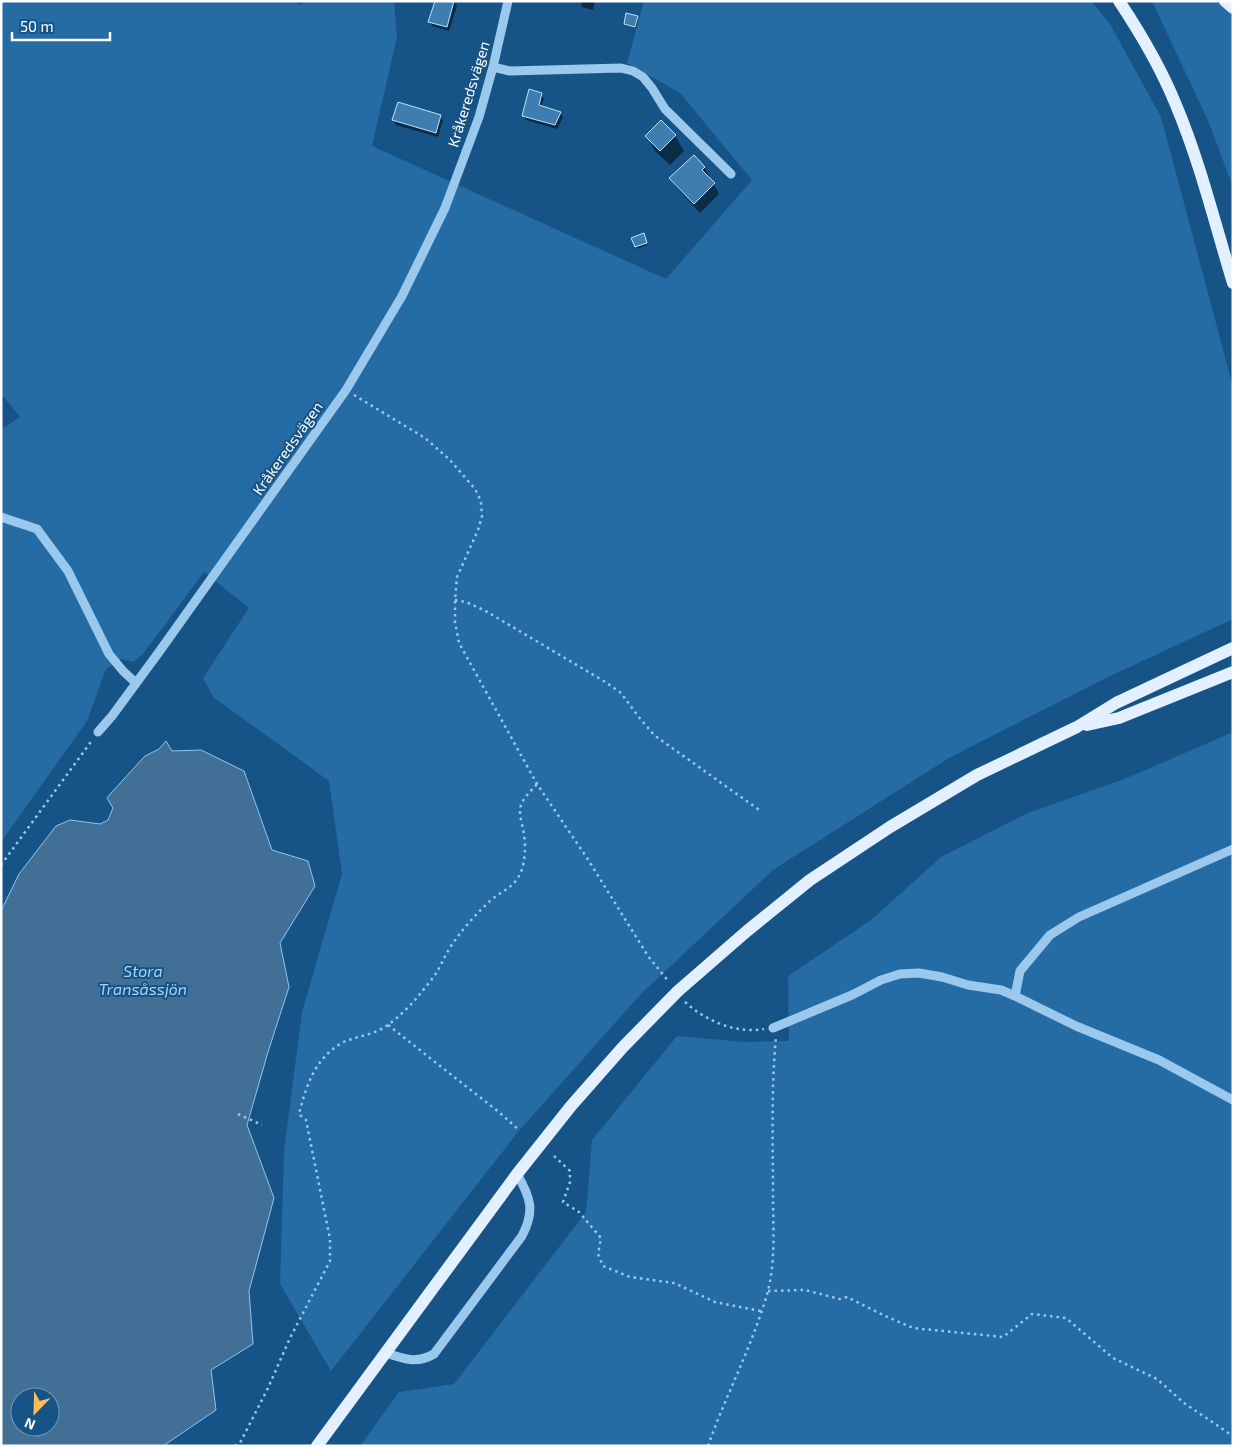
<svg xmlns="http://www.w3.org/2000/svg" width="1234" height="1447" viewBox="0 0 1234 1447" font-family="'Exo 2',sans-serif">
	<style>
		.green { fill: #256ba4 }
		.water { fill: #426f95; stroke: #8dc6f1; fill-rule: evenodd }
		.shadow { fill: #0007 }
		.building { fill: #3e7db0; stroke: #c1e1fa }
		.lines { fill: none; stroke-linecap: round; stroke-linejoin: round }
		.path { stroke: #9bc9ee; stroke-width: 2.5; stroke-dasharray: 2.5 4; stroke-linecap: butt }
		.minor { stroke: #9bc9ee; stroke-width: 9 }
		.major { stroke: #e2f0ff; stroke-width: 12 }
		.labels { text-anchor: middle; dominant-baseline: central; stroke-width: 4; stroke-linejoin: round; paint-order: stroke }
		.street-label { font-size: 15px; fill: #fff; stroke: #165386 }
		.water-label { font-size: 16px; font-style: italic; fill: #a7d3f5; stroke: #165386 }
	</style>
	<rect width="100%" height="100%" fill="#165386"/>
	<!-- green -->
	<path class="green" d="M1 1H291L301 5 306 1H394L397 37 372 146 666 279 752 180 680 93 627 63 644 1H1091L1110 24 1161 117 1233 387V619L1106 678 949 758 773 870 641 994 518 1132 331 1371 280 1284 284 1151 302 1012 342 874 329 781 213 697 203 678 249 608 204 572 143 654 133 662 121 659 106 669 87 721 1 842V430L20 417 1 394Z
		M1152 1H1233V188L1210 125Z
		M1233 732V1446H360L399 1392 454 1384 586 1212 592 1140 677 1036 745 1042 789 1041 788 976 871 920 941 857 1028 813 1127 778Z"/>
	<!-- water -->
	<path class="water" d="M166 741 172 751 201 750 244 771 272 850 308 861 315 886 280 943 289 987 268 1052 247 1125 274 1198 249 1291 253 1344 211 1370 216 1410 163 1446H1V911L19 874 56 826 70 820 100 824 108 820 113 808 107 798 112 792 145 756 159 749ZM20 1397H50V1427H20Z"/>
	<!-- shadow -->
	<path class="shadow" d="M454 1 457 6 449 31 432 26 430 22Z
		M581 1H595L593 10 582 7Z
		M637 17 638 19 636 28 626 25 625 24Z
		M541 94 544 99 541 107 560 113 563 117 557 129 526 120 523 116Z
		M440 116 443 120 438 137 396 125 394 120Z
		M661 122 675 136 684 151 670 165 655 151 647 136Z
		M704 167 710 177 708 178 714 184 719 194 700 213 677 188 671 179Z
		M644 236 647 245 637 249 633 238Z"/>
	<!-- building -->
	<path class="building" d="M435 1H454L447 27 428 22Z
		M626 13 638 16 635 27 624 24Z
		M529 89 542 93 539 105 561 112 555 125 522 116Z
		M398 102 441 115 436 133 392 120Z
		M661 120 676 135 660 151 645 136Z
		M694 155 705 167 702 170 715 183 694 204 669 178Z
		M644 233 647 243 635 247 631 238Z"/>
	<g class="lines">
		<!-- path -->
		<path class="path" d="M354 395 425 438 450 460 475 489 479 497 481 503 482 516 478 530 457 577 455 600V622L459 643 537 784 587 858 648 956 669 982
			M455 600 466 602 484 610 607 683 621 693 638 716 654 735 762 812
			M1 865 93 739
			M685 1002C706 1021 736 1034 764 1029
			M388 1025 500 1113 519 1130
			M238 1114 262 1125
			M554 1156 570 1171V1182L563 1202 579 1212 601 1238 598 1254 603 1266 630 1277 674 1283 715 1302 761 1311
			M768 1291 805 1290 840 1299 847 1297 883 1315 913 1328 1003 1337 1032 1314 1066 1318 1113 1358 1157 1379 1184 1403 1233 1436
			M235 1446 240 1443 268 1388 290 1338 330 1261V1239L306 1120 299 1114C306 1087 314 1060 340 1044 350 1038 361 1037 372 1033 388 1028 404 1012 416 999 423 990 431 981 437 972 443 961 448 949 456 939 466 925 478 912 491 900 503 890 514 888 521 872 525 861 526 847 524 835 523 825 518 815 521 805 524 797 531 791 537 784
			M708 1446C723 1403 744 1362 759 1319 764 1304 769 1291 771 1275 775 1249 773 1222 773 1196 773 1143 771 1089 776 1037"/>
		<!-- minor -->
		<path class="minor" d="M493 67 510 71 621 68 633 71 643 77 652 88 665 109 731 174
			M1 517 37 529 68 571 109 654 123 671 136 683
			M98 732 112 716 159 652 346 390 402 296 445 208 479 117 493 67 508 1
			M1015 996 1076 1026 1159 1060 1233 1100
			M773 1028 852 995 881 980 900 974 919 973 942 977 968 985 1001 990 1015 996 1020 971 1050 935 1079 917 1233 849
			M386 1353C403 1359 417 1364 434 1354L522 1236C535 1211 531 1198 517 1174"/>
		<!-- major -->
		<path class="major" d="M1119 1C1141 34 1161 68 1176 105 1200 162 1215 224 1233 283
			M1225 1 1233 8
			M1087 725 1119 718 1233 672
			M317 1446 517 1174 571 1106 623 1047 678 991 747 931 810 880 890 827 977 775 1077 727 1116 703 1233 648"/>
	</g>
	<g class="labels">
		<!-- street labels -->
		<g class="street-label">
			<text transform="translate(468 94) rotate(-73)">Kråkeredsvägen</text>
			<text transform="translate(287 448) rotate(-55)">Kråkeredsvägen</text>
		</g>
		<!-- water labels -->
		<g class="water-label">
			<text x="143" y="970">Stora<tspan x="143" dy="18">Transåssjön</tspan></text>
		</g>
	</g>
	<!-- border -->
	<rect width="1234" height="1447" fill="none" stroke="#ffffff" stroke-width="5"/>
	<!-- north arrow -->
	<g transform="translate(35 1412) rotate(203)"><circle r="24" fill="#165386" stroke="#7398b6"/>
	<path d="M0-4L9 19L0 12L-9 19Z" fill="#ffbd58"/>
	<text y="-8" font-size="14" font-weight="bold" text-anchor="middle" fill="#ffffff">N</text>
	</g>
	<!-- scale -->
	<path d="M12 32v8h98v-8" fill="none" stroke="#ffffff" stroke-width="2.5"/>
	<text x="20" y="32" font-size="15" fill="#ffffff" stroke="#165386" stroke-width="4" paint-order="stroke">50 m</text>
</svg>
